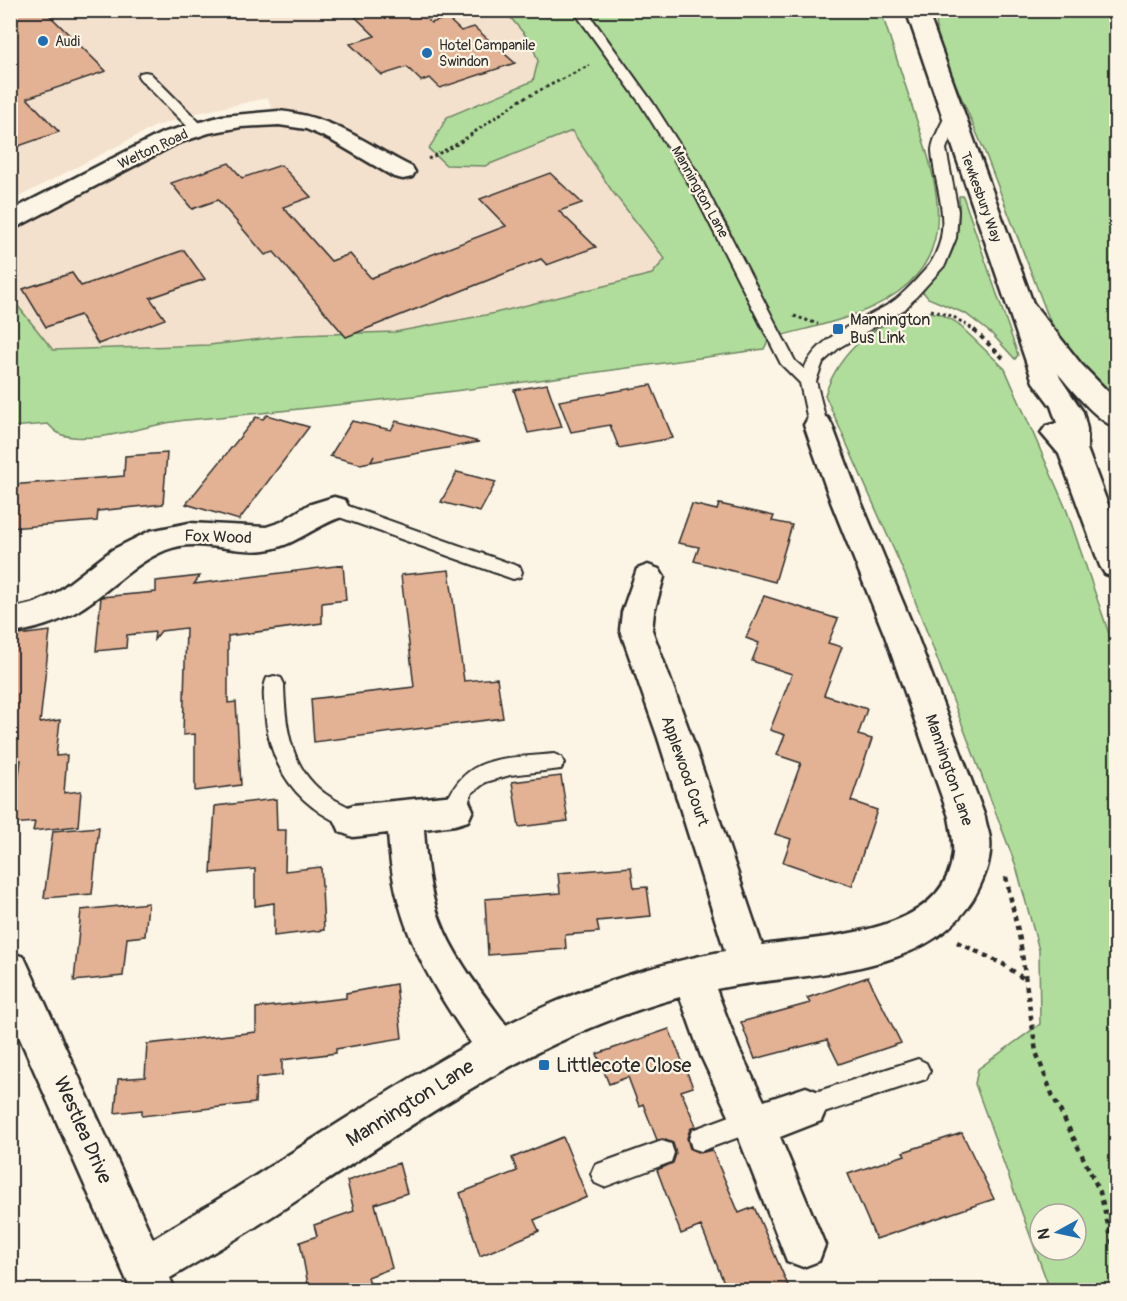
<svg xmlns="http://www.w3.org/2000/svg" width="1127" height="1301" viewBox="0 0 1127 1301" font-family="Pangolin,sans-serif">
	<style>
		.built { fill: #f4e1cd }
		.green { fill: #b0dd9b; stroke: #6e8463; stroke-width: 1.5; fill-rule: evenodd }
		.building { fill: #e3b194; stroke: #2b2b2b; stroke-width: 1.5 }
		.lines { fill: none; stroke-linecap: round; stroke-linejoin: round }
		.lane-casing { stroke: #2b2b2b; stroke-width: 4 }
		.street-casing { stroke: #2b2b2b; stroke-width: 5 }
		.secondary-casing { stroke: #2b2b2b; stroke-width: 5 }
		.path-far2 { stroke: #2b2b2b; stroke-width: 3; stroke-dasharray: 3 3; stroke-linecap: butt }
		.path-far1 { stroke: #2b2b2b; stroke-width: 4; stroke-dasharray: 4.5 4.5; stroke-linecap: butt }
		.path { stroke: #2b2b2b; stroke-width: 4.5; stroke-dasharray: 5 5; stroke-linecap: butt }
		.lane { fill: #fcf5e5; fill-rule: evenodd }
		.street { fill: #fcf5e5; fill-rule: evenodd }
		.secondary { fill: #fcf5e5; fill-rule: evenodd }
		.poi-dot { fill: #1f6fb2; stroke: #fcf5e5; stroke-width: 2 }
		.labels { text-anchor: middle; dominant-baseline: central; stroke-width: 4.5; stroke-linejoin: round; paint-order: stroke }
		.far-poi-label { font-size: 14px; fill: #2b2b2b; stroke: #fcf5e5; text-anchor: start }
		.far-street-label { font-size: 14px; fill: #2b2b2b; stroke: #fcf5e5 }
		.poi-label { font-size: 16px; fill: #2b2b2b; stroke: #fcf5e5; text-anchor: start }
		.street-label { font-size: 16px; fill: #2b2b2b; stroke: #fcf5e5 }
		.near-poi-label { font-size: 20px; fill: #2b2b2b; stroke: #fcf5e5; text-anchor: start }
		.near-street-label { font-size: 20px; fill: #2b2b2b; stroke: #fcf5e5 }
	</style>
	<rect width="100%" height="100%" fill="#fcf5e5"/>
	<filter id="ink" filterUnits="userSpaceOnUse"><feTurbulence type="fractalNoise" baseFrequency=".0167" numOctaves="2"/><feDisplacementMap in="SourceGraphic" scale="12" xChannelSelector="R" yChannelSelector="G"/><feConvolveMatrix kernelMatrix="1 2 1 2 8 2 1 2 1" color-interpolation-filters="sRGB"/></filter>
	<g filter="url(#ink)">
		<!-- built -->
		<path class="built" d="M11 11H505L531 42 538 61 612 191 665 259 652 274 491 314 395 332 296 335 209 345 53 350 17 305 11 307V230L197 136 232 127 276 123 268 98 197 113 154 127 11 201Z"/>
		<!-- green -->
		<path class="green" d="M505 11H881C891 42 902 74 912 106 930 162 961 237 908 284 870 318 816 325 769 339L764 349C572 376 380 403 187 420 149 423 100 445 62 435 57 434 52 428 48 424L11 427V307L17 305 53 350 209 345 296 335 395 332 491 314 652 274 665 259 612 191 572 131 485 166 446 165 429 149 447 117 533 81 538 61 531 42ZM672 159C692 177 728 216 734 242 737 251 737 261 739 270Z
			M936 11H1116V410L1105 401 1053 329 984 150 949 69 937 36Z
			M959 196H963L1018 355 1015 359 992 334 966 314 928 298 923 292C927 284 936 278 941 270 959 248 960 223 959 196Z
			M929 312 941 314 956 322 1005 369 1067 511 1116 654V1290H1050L975 1084 978 1069 1040 1024 1039 950 1016 866 906 577 825 395C839 350 881 315 929 312ZM1040 1214H1076V1250H1040Z"/>
		<!-- building -->
		<path class="building" d="M10 10H44L106 71 27 98 59 132 10 149Z
			M348 10H405L410 15 419 12 431 23 447 18 461 31 474 27 515 63 440 88 430 78 421 81 407 67 382 75 350 44 375 36Z
			M229 163 242 178 281 165 311 197 283 207 331 261 350 254 371 278 506 226 480 199 550 173 582 203 559 211 596 247 547 265 541 259 346 337 274 252 265 255 218 200 192 209 171 183Z
			M184 250 205 279 150 298 165 319 98 344 80 315 46 327 23 289 72 273 81 286Z
			M547 384 562 427 528 433 514 390Z
			M651 385 673 438 619 448 610 425 571 432 559 401Z
			M267 415 309 427 239 520 186 504 256 417 263 419Z
			M352 421 391 430 396 421 479 442 371 462 374 456 370 462 360 464 330 456Z
			M167 453 163 504 98 511 97 521 10 528V485L124 476 125 456Z
			M457 472 496 482 480 512 441 502Z
			M692 504 717 510 719 504 774 516 772 521 792 525 775 582 694 561 699 547 678 543Z
			M343 565 346 600 322 603V623L228 636V703L236 702 241 785 195 791V734L183 735 186 628 161 631 154 640 155 632 127 635 126 648 96 651 101 597 156 592V581L200 576 194 584Z
			M449 570 464 681 497 678 503 718 314 742 311 699 414 687 401 575Z
			M764 596 838 619 828 643 842 647 824 695 867 709 858 735 872 739 851 801 877 810 852 886 783 862 791 839 775 834 801 763 777 755 785 735 770 730 792 674 752 661 759 643 746 638Z
			M50 631 40 723 60 720 56 756 67 755 64 793 81 791 78 826 33 831 35 822 12 824 21 760 10 761V636Z
			M561 776 568 821 519 827 512 782Z
			M276 799 277 830H286L285 871 321 867 324 930 274 936V903L255 906V869L211 873 215 806Z
			M99 827 92 894 44 898 53 831Z
			M631 867 634 888 647 887 651 916 597 921 599 932 565 935 566 949 488 955 485 899 560 893 558 873Z
			M148 903 145 936 127 938 123 976 74 981 81 910Z
			M868 977 901 1043 839 1064 827 1040 755 1059 741 1022 810 1003 807 998Z
			M396 984 402 1038 336 1049V1053L282 1060V1075L256 1078 255 1103 142 1116V1110L115 1113 118 1079 145 1077 147 1044 256 1032V1008L346 998V993Z
			M669 1029 693 1087 681 1091 696 1126 690 1129 687 1138 690 1149 700 1153 712 1150 739 1213 754 1207 790 1290H727L701 1226 681 1234 657 1170 673 1163 676 1154 673 1143 663 1139 657 1140 643 1104 639 1106 628 1077 609 1084 597 1054Z
			M962 1133 994 1199 876 1239 848 1174 905 1155 903 1152Z
			M563 1137 587 1197 534 1220 539 1231 480 1256 460 1193 517 1171 512 1158Z
			M399 1163 407 1193 375 1204 392 1268 368 1277 372 1290H309L300 1242 317 1236 314 1225 354 1211 347 1181Z"/>
		<g class="lines">
			<defs>
				<path id="lane" d="M573 10H586L653 103 699 175 795 361 804 369C818 335 862 321 891 303 902 296 922 274 930 264 955 226 935 191 932 151 932 141 942 122 947 113L952 112 959 116 946 149 958 211 956 238 945 265 905 309 840 347 823 362 816 381 827 425 824 429H812L809 425 800 383 781 364 685 175 640 103Z
					M145 72 150 73 202 125 204 128 202 131H192L140 79 138 76 140 73Z
					M334 501 520 567 522 572 520 577 513 579 328 513 325 508 328 503Z
					M274 676 281 678 284 684C285 726 290 772 330 797 341 804 358 809 364 821L361 828C349 832 342 825 331 819 289 796 268 758 265 710 264 700 262 688 267 678Z
					M554 754 561 757 564 763 561 769 510 775 486 782 472 793 463 816 455 819 447 816 444 810C462 753 504 759 554 754Z
					M918 1059 926 1063 930 1071 926 1079 806 1119 797 1116 794 1107 797 1098Z
					M752 1108 761 1111 764 1120 761 1129 701 1151 692 1148 689 1139 692 1130Z
					M662 1141 671 1144 674 1153 671 1162 604 1187 595 1183 591 1174 595 1165Z"/>
				<path id="street" d="M279 111C335 117 364 143 412 167L415 172 412 177 403 179 394 177 329 139 306 129 279 125 241 127 209 133 178 143 19 226 10 228V211L162 133 222 116Z
					M1020 296 1029 298 1081 364 1116 400V427C1088 420 1030 336 1011 310L1007 304 1011 298Z
					M818 415 828 418 832 425 861 502 917 636 985 817C986 824 989 832 990 839 992 857 986 873 979 888 936 980 802 971 716 989L739 1049 764 1101 806 1087 821 1093 827 1107 821 1121 780 1137 825 1245 819 1261 803 1267 787 1261 736 1131 701 1056 680 997C534 1037 423 1118 299 1199 257 1227 214 1252 170 1278L175 1290H131L10 1016V952L24 957 153 1239C260 1176 362 1104 471 1043 423 972 393 921 388 833L353 837 340 832 335 821 340 810 353 805 455 795 468 799 473 810 468 821 455 825 424 829C426 860 429 891 440 920 454 958 482 992 506 1025 575 990 650 965 725 951L658 738 620 630 622 612 637 569 648 565 659 569 664 577 654 612 652 630 692 738 762 945C822 936 946 936 953 853 954 840 951 829 949 817L885 636 831 502 804 425 808 418Z
					M334 497 345 500 349 508 345 516C316 524 296 546 265 550 232 554 198 537 166 550 132 564 110 591 79 610 59 623 34 629 10 634V609L35 603 56 593 112 550 150 531 189 523 266 527 281 522 308 505Z"/>
				<path id="secondary" d="M906 10H927L1060 378 1083 412 1087 429V449L1116 526V578L1105 574 1100 566 1059 454 1041 433 1046 426 1057 423 1051 406 1033 382Z"/>
			</defs>
			<!-- lane casing -->
			<use href="#lane" class="lane-casing"/>
			<!-- street casing -->
			<use href="#street" class="street-casing"/>
			<!-- secondary casing -->
			<use href="#secondary" class="secondary-casing"/>
			<!-- path-far2 -->
			<path class="path-far2" d="M428 159 459 143 519 101 590 65
				M931 310 952 316 976 331
				M794 316 818 324"/>
			<!-- path-far1 -->
			<path class="path-far1" d="M974 330 1003 358"/>
			<!-- path -->
			<path class="path" d="M1006 877 1020 940 1036 1052 1052 1094 1100 1192 1116 1257
				M957 942 1003 964 1024 979"/>
			<!-- lane -->
			<use href="#lane" class="lane"/>
			<!-- street -->
			<use href="#street" class="street"/>
			<!-- secondary -->
			<use href="#secondary" class="secondary"/>
		</g>
	</g>
	<!-- markers -->
	<g class="poi-dot">
		<circle cx="43" cy="41" r="6"/>
		<circle cx="427" cy="53" r="6"/>
		<rect x="832" y="323" width="12" height="12" rx="3"/>
		<rect x="538" y="1059" width="12" height="12" rx="3"/>
	</g>
	<g class="labels">
		<!-- far-poi labels -->
		<g class="far-poi-label">
			<text x="55" y="41">Audi</text>
			<text x="439" y="45">Hotel Campanile<tspan x="439" dy="16">Swindon</tspan></text>
		</g>
		<!-- far-street labels -->
		<g class="far-street-label">
			<text transform="translate(153 149) rotate(-25)">Welton Road</text>
			<text transform="translate(700 192) rotate(61)">Mannington Lane</text>
			<text transform="translate(981 197) rotate(70)">Tewkesbury Way</text>
		</g>
		<!-- poi labels -->
		<g class="poi-label">
			<text x="850" y="320">Mannington<tspan x="850" dy="18">Bus Link</tspan></text>
		</g>
		<!-- street labels -->
		<g class="street-label">
			<text transform="translate(218 537) rotate(2)">Fox Wood</text>
			<text transform="translate(949 770) rotate(71)">Mannington Lane</text>
			<text transform="translate(685 771) rotate(71)">Applewood Court</text>
		</g>
		<!-- near-poi labels -->
		<g class="near-poi-label">
			<text x="556" y="1065">Littlecote Close</text>
		</g>
		<!-- near-street labels -->
		<g class="near-street-label">
			<text transform="translate(410 1103) rotate(-32)">Mannington Lane</text>
			<text transform="translate(83 1130) rotate(66)">Westlea Drive</text>
		</g>
	</g>
	<!-- margin -->
	<rect width="1127" height="1301" fill="none" stroke="#fcf5e5" stroke-width="36"/>
	<rect x="18" y="18" width="1091" height="1265" fill="none" stroke="#2b2b2b" stroke-width="2" filter="url(#ink)"/>
	<!-- north arrow -->
	<g transform="translate(1058 1232) rotate(262)"><circle r="28" fill="#fcf5e5" stroke="#a8a49b" stroke-width="1.5"/>
	<path d="M0-4.5L10 22L0 15L-10 22Z" fill="#1f6fb2"/>
	<text y="-9" font-size="16" font-weight="bold" text-anchor="middle" fill="#2b2b2b">N</text>
	</g>
</svg>
